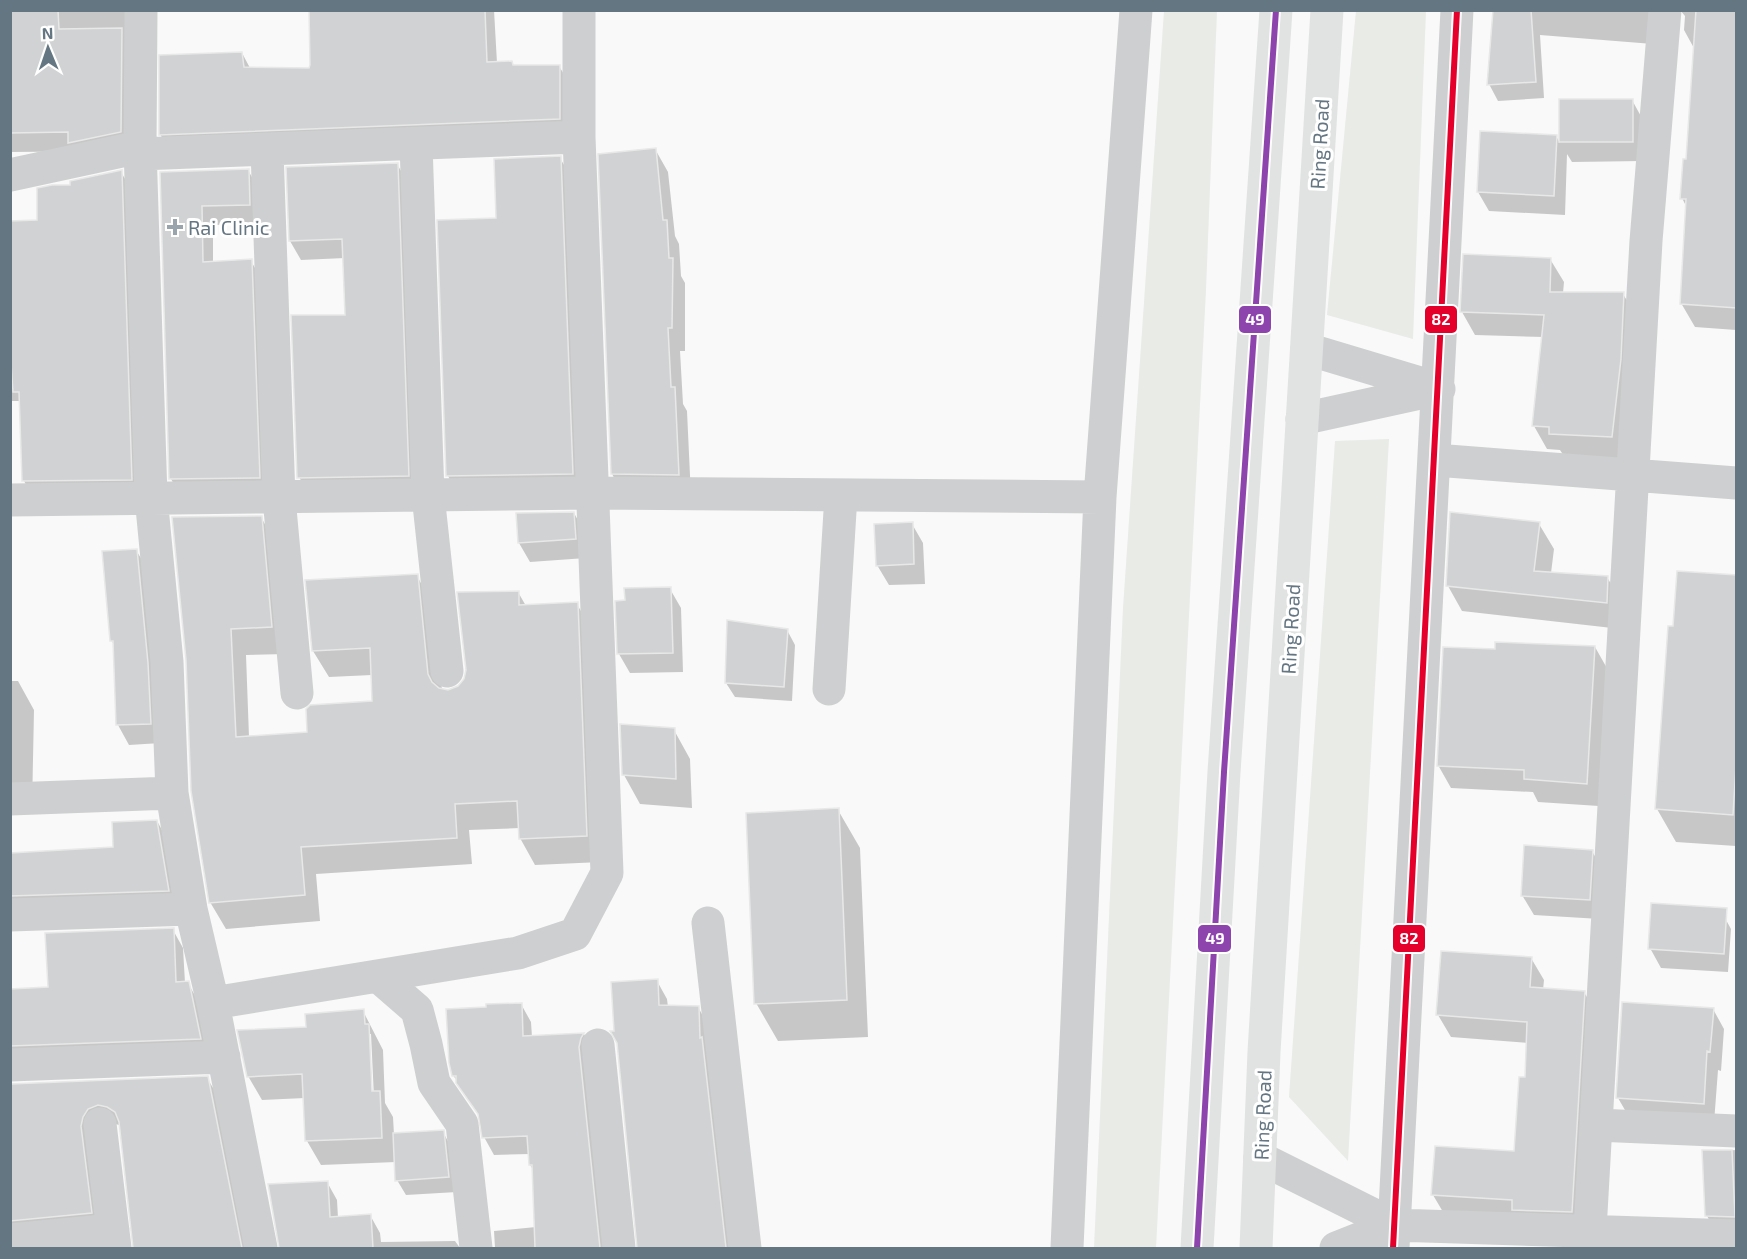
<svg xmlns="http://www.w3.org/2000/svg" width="1747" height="1259" viewBox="0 0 1747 1259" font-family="'Exo 2',sans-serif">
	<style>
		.green { fill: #e8ebe6 }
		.shadow { fill: #0003; fill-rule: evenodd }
		.building { fill: #d0d2d3; stroke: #e8e8e8; stroke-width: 1.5 }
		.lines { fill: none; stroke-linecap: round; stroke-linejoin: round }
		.minor { stroke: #cecfd0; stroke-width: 33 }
		.major { stroke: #e1e2e2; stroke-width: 33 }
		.bus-1-casing { stroke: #fff; stroke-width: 10 }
		.bus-2-casing { stroke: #fff; stroke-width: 10 }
		.bus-1 { stroke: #8e44ad; stroke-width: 6 }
		.bus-2 { stroke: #e4002b; stroke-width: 6 }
		.poi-dot { fill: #99a4ac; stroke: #fff; stroke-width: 2 }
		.labels { text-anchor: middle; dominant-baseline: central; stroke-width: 6; stroke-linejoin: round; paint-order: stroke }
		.street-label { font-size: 20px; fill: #657683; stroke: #fff }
		.poi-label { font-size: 20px; fill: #657683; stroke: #fff; text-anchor: start }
		.line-badge { stroke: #fff; stroke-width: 2 }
		.badge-label { font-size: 16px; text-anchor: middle; font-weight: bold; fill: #fff }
	</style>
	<rect width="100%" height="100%" fill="#f9f9f9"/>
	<!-- green -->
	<path class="green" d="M1164 11H1217L1206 290 1156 1248H1094L1123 608Z
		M1356 11H1426L1413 339 1327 315Z
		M1389 439 1348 1161 1289 1097 1335 441Z"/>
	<!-- shadow -->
	<path class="shadow" d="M10 10H134L132 151 10 152Z
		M310 10H494L497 63 512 62 514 66H559L571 86V138L171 153 160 134 242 53 250 68 310 69 312 65Z
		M1495 10H1665L1653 44 1540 35 1544 98 1498 101 1489 84Z
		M1680 10H1736V330L1695 327 1681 303 1687 208 1682 198 1688 160 1695 50 1684 30 1685 16Z
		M1560 100H1632L1643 120V161L1572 162 1567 154 1565 215 1489 211 1478 192 1556 136 1560 143Z
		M655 149 668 172 675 236 679 244 681 276 685 283V351H680L683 404 687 411 691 497H625L612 474Z
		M560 158 571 177 583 493 459 495 448 476 497 219Z
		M397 164 408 183 419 495 310 496 299 477 347 316 345 258 301 260 290 241Z
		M248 170 259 190 261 224 213 225V263L251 261 262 280 270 497 182 498 171 479 161 173Z
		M121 172 132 191 142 499 35 500 24 481 19 401H10V222L39 221 71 186Z
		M1465 256 1550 259 1564 282 1563 293 1623 294 1637 317 1625 459 1564 456 1560 450 1547 449 1534 426 1544 337 1475 335 1462 312Z
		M574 513 585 533 586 558 530 562 519 543Z
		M261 517 276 544 286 654 246 655 249 737 309 733 373 702 372 675 329 677 313 651 417 576 432 603 442 690 449 691 459 687 518 592 526 606 577 604 592 631 601 862 535 865 520 838V828L469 830 472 864 316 874 320 921 226 929 210 902 187 660Z
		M912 524 923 543 925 584 889 585 877 565Z
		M1539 524 1554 549 1551 573 1607 577 1622 603 1621 629 1462 611 1448 586Z
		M136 550 148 570 161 743 129 745 118 725 115 646 111 640Z
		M1736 577V846L1676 842 1657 809 1674 627Z
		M670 589 681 608 683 672 630 673 619 654 626 602Z
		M787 630 795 645 792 701 735 697 726 683Z
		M1595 647 1608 670 1599 806 1538 802 1533 792 1451 788 1438 765 1496 651Z
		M10 681H18L34 710 32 809 10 811Z
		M674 730 690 759 692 808 640 804 624 775Z
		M838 810 860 848 868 1037 778 1041 756 1003Z
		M157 821 167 839 178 909 10 918V853L114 848Z
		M1592 851 1603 871 1600 919 1534 915 1522 895Z
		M1720 909 1731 929 1728 972 1661 968 1650 948Z
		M173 930 183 948 185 983H188L198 1001 210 1057 10 1067V990L50 988Z
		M1531 958 1544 980 1543 990 1584 992 1597 1014 1584 1234 1446 1217 1433 1195 1515 1153 1526 1079 1528 1043 1451 1037 1438 1015Z
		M657 981 667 999 668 1007H698L708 1025 733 1248H639Z
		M521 1004 531 1022 532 1037 584 1034 594 1052 608 1248H495L494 1231 536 1227 534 1171 530 1165V1154L494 1155 484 1137 480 1117 453 1075Z
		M1713 1009 1724 1029 1721 1071 1718 1070 1714 1123 1629 1117 1618 1098Z
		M363 1011 383 1050 385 1103 393 1117 394 1135 443 1132 451 1147 457 1192 406 1195 397 1180 396 1162 321 1165 307 1141 305 1098 262 1100 248 1076 307 1028ZM368 1034H371L374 1098 371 1099Z
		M207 1078 218 1096 248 1248H135L120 1125 109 1123 101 1231 10 1242V1085Z
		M1736 1150V1247H1725L1707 1216 1703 1152Z
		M327 1182 337 1200 338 1218 370 1215 380 1233 381 1242 455 1241 460 1248H281V1244Z"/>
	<!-- building -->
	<path class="building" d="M10 10H58L59 29 122 28 121 132 68 143V132L10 133Z
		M309 10H485L487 62 512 61 513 65H560V119L159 135V55L242 52 244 67 309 68 310 65Z
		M1493 10H1531L1536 82 1487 85Z
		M1696 10H1737V308L1680 304 1686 199H1680L1683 159H1686Z
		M1559 99H1633V142H1559Z
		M1480 131 1557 135 1554 196 1477 192Z
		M656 148 663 220H667L669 258H673L672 328H668L671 387H675L679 475 611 474 598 154Z
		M561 156 573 474 446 476 437 220 496 218 494 159Z
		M398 163 409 476 297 478 291 315H345L342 239 289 241 286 167Z
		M249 169 250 205 202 206 203 262 252 259 260 478 169 479 160 172Z
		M122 170 132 480 22 481 19 392H13L10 349V221L37 220V188L52 185H70V181Z
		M1463 254 1551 258 1550 292H1624L1621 359 1612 437 1549 434V427L1532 426 1544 315 1460 312Z
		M574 512 576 539 518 543 516 513Z
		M1450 512 1540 522 1534 571 1608 576 1607 603 1446 586Z
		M262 516 272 627 231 629 236 737 307 732 306 709 310 705 372 701 370 648 312 651 305 580 418 574 428 674 432 682 439 688 448 690 458 686 464 679 466 670 457 592 519 591V605L578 602 587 836 519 839 517 801 455 804 457 838 301 847 305 895 209 903 191 791 186 660 172 517Z
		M913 522 914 564 876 566 874 524Z
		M137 549 148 663 151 724 116 725 113 641H110L102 551Z
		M1677 571 1737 575V750L1733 815 1655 809 1668 626H1673Z
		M671 587 673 653 617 654 615 601 625 600 624 588Z
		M727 620 788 629 784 687 725 683Z
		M1495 642 1595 646 1587 784 1524 779V770L1437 766 1443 647 1495 649Z
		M620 724 675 728 676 779 622 775Z
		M839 808 847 1000 754 1004 746 813Z
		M157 820 169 891 10 896V853L113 847 112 822Z
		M1524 845 1593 850 1590 900 1521 896Z
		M1651 903 1727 908 1724 954 1648 949Z
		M174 928 176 982 189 981 201 1039 10 1046V989L48 987 45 933Z
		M1441 951 1532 957 1530 987 1585 991 1572 1212 1512 1210V1200L1431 1195 1435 1146 1514 1151 1519 1077H1525L1527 1022 1436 1015Z
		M658 979 659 1005 699 1006 700 1038 702 1037 726 1248H637L617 1043 610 1031H614L611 982Z
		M1622 1002 1714 1008 1710 1052 1707 1051 1704 1104 1616 1098Z
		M522 1003 523 1036 584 1033 581 1038 579 1047 600 1248H535L532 1165H529L527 1136 482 1138 478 1114 456 1083V1076H452L449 1063 446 1009 486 1007V1004Z
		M364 1009 365 1024H369L372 1091H380L382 1138 305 1141 302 1074 247 1077 237 1030 306 1027 305 1014Z
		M208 1076 242 1248H133L119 1122 115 1112 107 1107 98 1105 88 1109 83 1117 81 1126 92 1213 10 1221V1084Z
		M444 1130 449 1177 395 1181 393 1133Z
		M1702 1150H1732L1735 1217 1705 1216Z
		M328 1181 330 1217 371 1214 373 1248H279L268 1184Z"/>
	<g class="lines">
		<!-- minor -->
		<path class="minor" d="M141 10 140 147 151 497 167 662 172 793 191 909 213 1003 261 1248
			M416 144 428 495 447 671
			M267 150 279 498 297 693
			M140 154 579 137
			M10 175 140 147
			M1307 349 1437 388
			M1302 419 1439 389
			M1435 460 1736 483
			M10 500 591 493 1100 497
			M829 689 841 495
			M10 799 172 793
			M10 915 191 909
			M708 923 745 1248
			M379 977 417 1010 426 1044 434 1083 462 1124 476 1248
			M213 1003 518 953 575 934 607 873 579 137V10
			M598 1045 619 1248
			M10 1065 224 1057
			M100 1124 115 1248
			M1596 1125 1736 1131
			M1260 1158 1394 1225
			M10 1240 113 1230
			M1067 1248 1100 497 1136 10
			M1336 1248 1394 1225 1736 1236
			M1393 1248 1457 10
			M1589 1248 1646 241 1665 10"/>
		<!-- major -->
		<path class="major" d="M1197 1248 1224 772 1276 10
			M1256 1248 1264 1052 1327 10"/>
		<defs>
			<path id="bus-1" d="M1197 1248 1224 772 1276 10"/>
			<path id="bus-2" d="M1393 1248 1457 10"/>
		</defs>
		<!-- bus-1 casing -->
		<use href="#bus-1" class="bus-1-casing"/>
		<!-- bus-2 casing -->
		<use href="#bus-2" class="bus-2-casing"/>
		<!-- bus-1 -->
		<use href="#bus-1" class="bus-1"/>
		<!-- bus-2 -->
		<use href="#bus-2" class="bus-2"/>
	</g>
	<!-- markers -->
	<path class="poi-dot" d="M172 218h6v6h6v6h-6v6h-6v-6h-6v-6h6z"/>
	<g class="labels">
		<!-- street labels -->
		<g class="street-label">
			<text transform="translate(1319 144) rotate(-87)">Ring Road</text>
			<text transform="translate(1290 629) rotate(-87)">Ring Road</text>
			<text transform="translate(1262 1115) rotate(-88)">Ring Road</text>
		</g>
		<!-- poi labels -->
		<g class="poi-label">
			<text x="188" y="227">Rai Clinic</text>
		</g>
	</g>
	<g class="line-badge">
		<rect x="1238" y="305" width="34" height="29" rx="6" fill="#8e44ad"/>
		<rect x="1424" y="305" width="34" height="29" rx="6" fill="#e4002b"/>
		<rect x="1197" y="924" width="35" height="29" rx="6" fill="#8e44ad"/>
		<rect x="1392" y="924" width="34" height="29" rx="6" fill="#e4002b"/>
	</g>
	<g class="badge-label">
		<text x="1255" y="325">49</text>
		<text x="1441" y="325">82</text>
		<text x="1215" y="944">49</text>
		<text x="1409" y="944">82</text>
	</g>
	<!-- border -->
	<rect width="1747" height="1259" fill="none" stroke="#657683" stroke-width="24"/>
	<!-- north arrow -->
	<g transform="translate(48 48) rotate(358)" stroke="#ffffff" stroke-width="4.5" paint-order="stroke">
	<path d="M0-4.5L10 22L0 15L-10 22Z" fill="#657683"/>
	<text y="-9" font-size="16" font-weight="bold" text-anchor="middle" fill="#657683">N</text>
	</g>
</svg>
